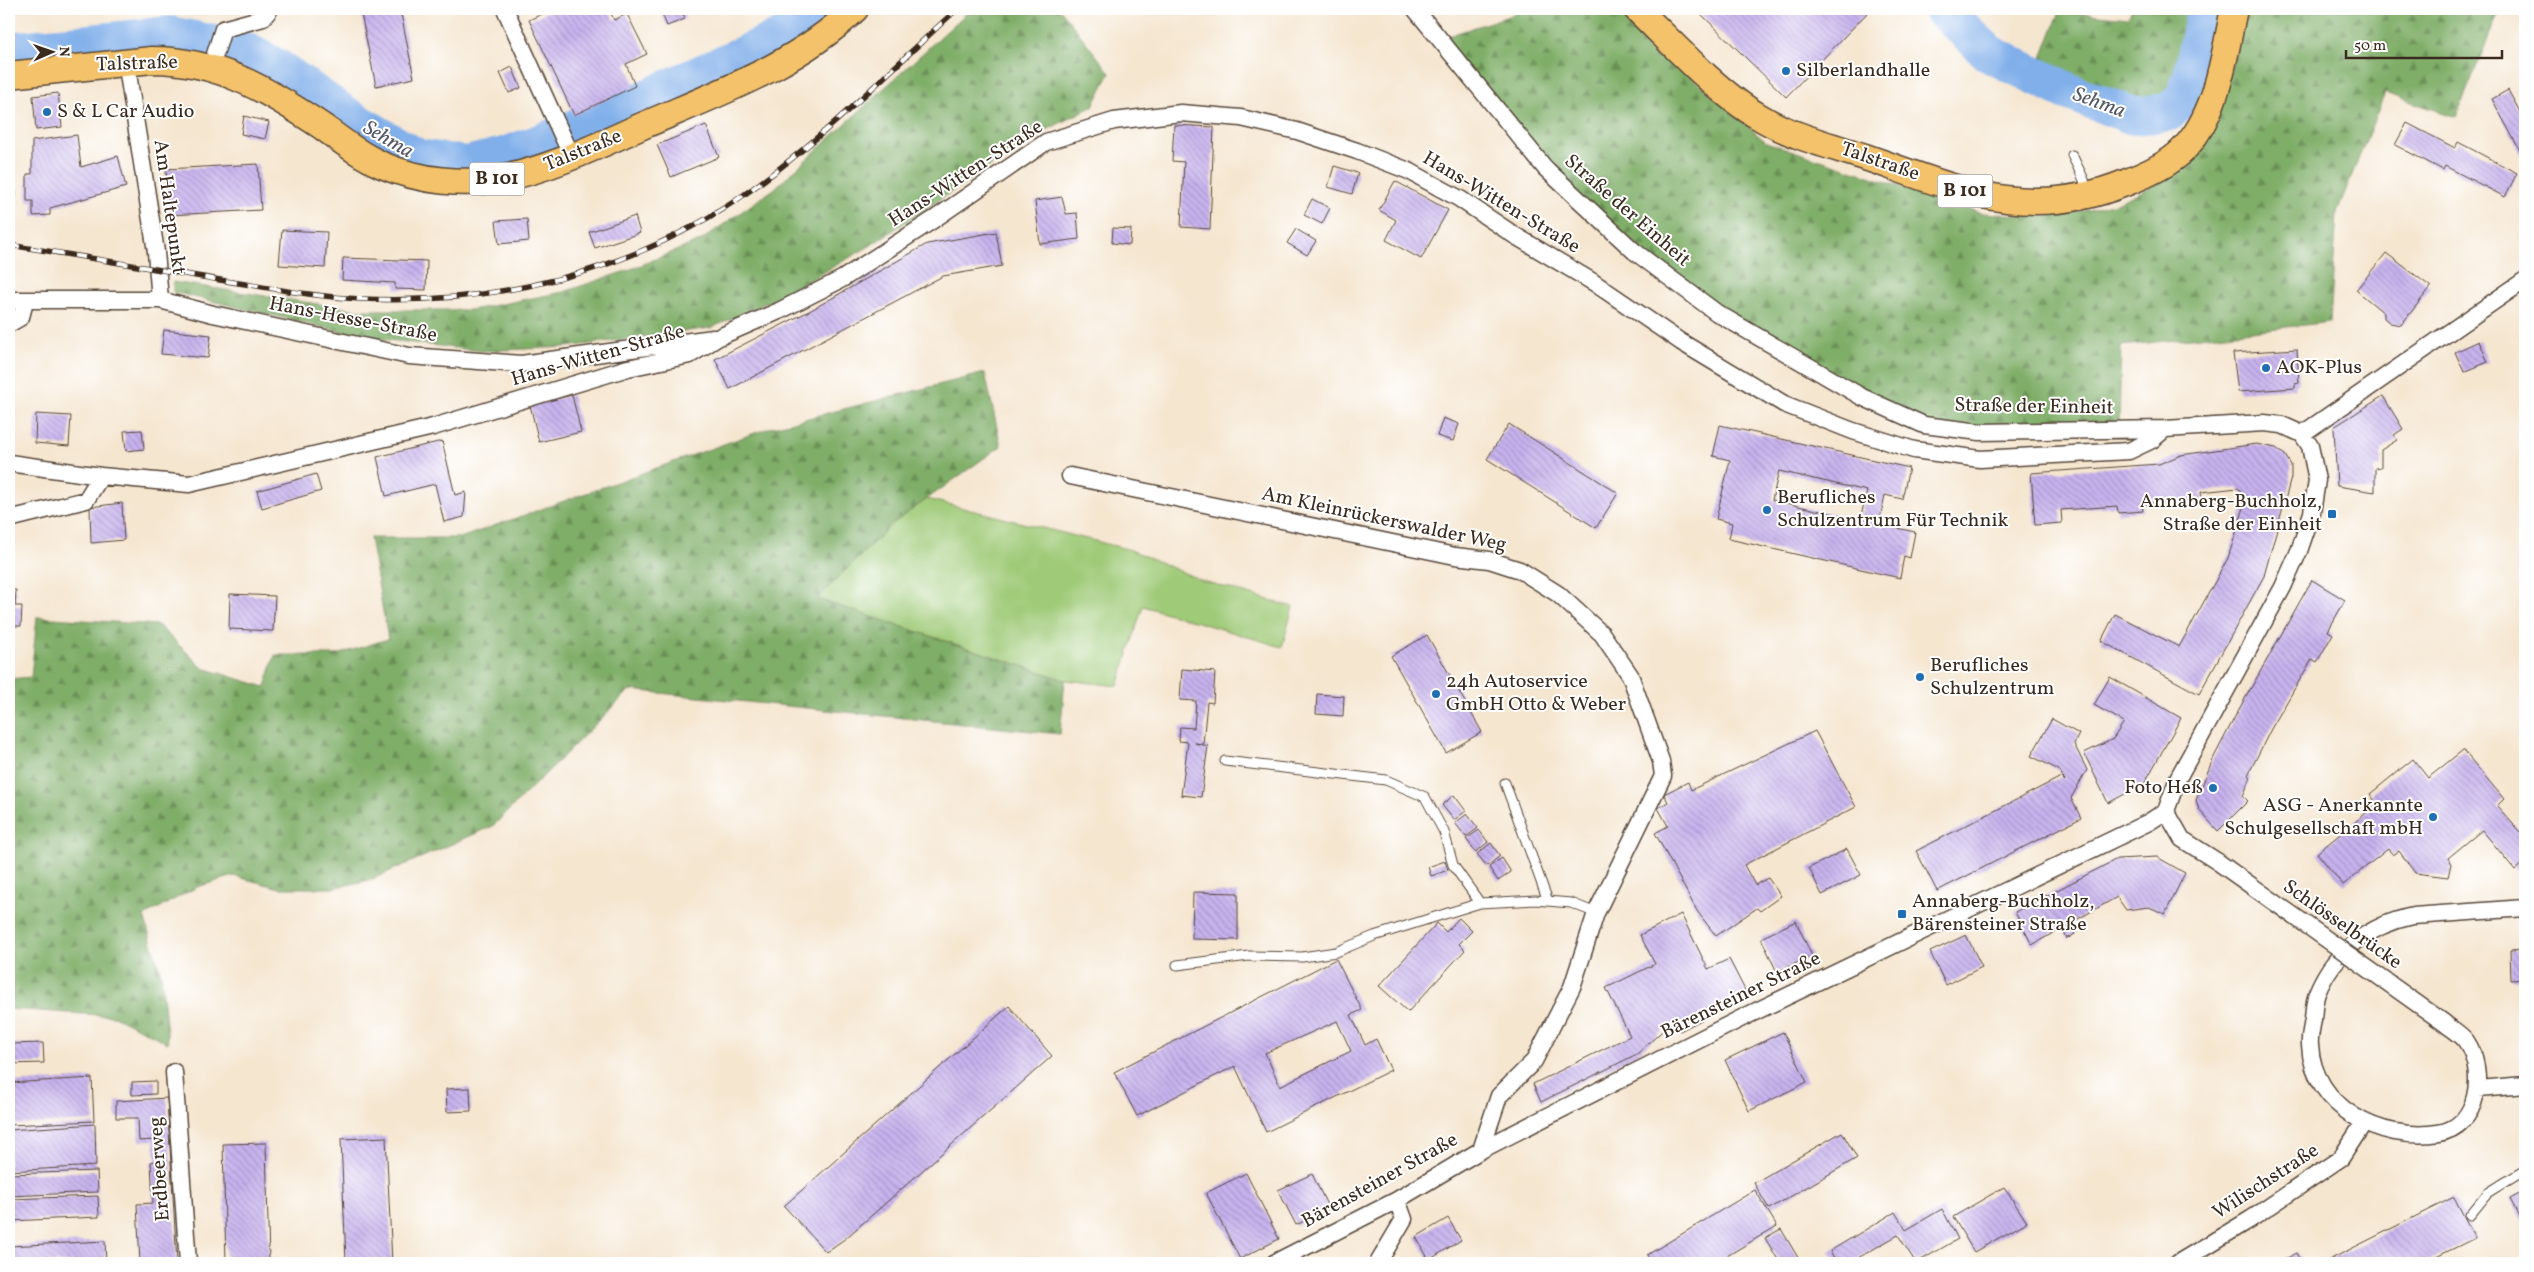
<svg xmlns="http://www.w3.org/2000/svg" width="2534" height="1272" viewBox="0 0 2534 1272" font-family="Vollkorn,serif">
	<style>
		.grass { fill: #9fca77; stroke: #6d7a4a }
		.forest { fill: url(#forest-firs); stroke: #5d6c43 }
		.lines { fill: none; stroke-linecap: round; stroke-linejoin: round }
		.river { stroke: #80afea; stroke-width: 38 }
		.building { fill: url(#building-back-hatch); fill-rule: evenodd }
		.lane-casing { stroke: #574639; stroke-width: 11 }
		.street-casing { stroke: #574639; stroke-width: 19 }
		.primary-casing { stroke: #574639; stroke-width: 29 }
		.lane { stroke: #fff; stroke-width: 9 }
		.street { stroke: #fff; stroke-width: 16 }
		.primary { stroke: #f3c26a; stroke-width: 26 }
		.rail-casing { stroke: #3b2a1e; stroke-width: 5.5 }
		.rail { stroke: #fff; stroke-width: 4; stroke-dasharray: 11; stroke-linecap: butt }
		.street-bridge-casing { stroke: #574639; stroke-width: 19; stroke-linecap: butt }
		.street-bridge { stroke: #fff; stroke-width: 16 }
		.poi-dot { fill: #1f6fb2; stroke: #fff; stroke-width: 2 }
		.labels { text-anchor: middle; dominant-baseline: central; stroke-width: 4; stroke-linejoin: round; paint-order: stroke }
		.shield { fill: #fff; stroke: #766a62; stroke-width: 1 }
		.shield-label { font-size: 19px; font-weight: bold; fill: #3b2a1e }
		.street-label { font-size: 20px; fill: #3b2a1e; stroke: #fff }
		.poi-label { font-size: 20px; fill: #3b2a1e; stroke: #fff; text-anchor: start }
		.water-label { font-size: 21px; font-style: italic; fill: #535965; stroke: #fff }
	</style>
	<defs>
		<pattern id="forest-firs" width="22" height="20" patternUnits="userSpaceOnUse" patternTransform="scale(1.25)"><rect width="22" height="20" fill="#7fae68"/><path d="M5 1l3.5 6h-7zM16 11l3.5 6h-7z" fill="#698e55"/></pattern>
		<pattern id="building-back-hatch" width="6" height="6" patternUnits="userSpaceOnUse" patternTransform="scale(1.25)"><rect width="6" height="6" fill="#c8b3ef"/><path d="M-1 5l2 2M0 0l6 6M5-1l2 2" fill="none" stroke="#a492c1"/></pattern>
	</defs>
	<rect width="100%" height="100%" fill="#fff"/>
	<filter id="ink" filterUnits="userSpaceOnUse"><feTurbulence type="fractalNoise" baseFrequency=".02" numOctaves="2"/><feDisplacementMap in="SourceGraphic" scale="10" xChannelSelector="R" yChannelSelector="G"/><feConvolveMatrix kernelMatrix="1 2 1 2 8 2 1 2 1" color-interpolation-filters="sRGB"/></filter>
	<filter id="wash" filterUnits="userSpaceOnUse"><feTurbulence type="fractalNoise" baseFrequency=".0096" numOctaves="4" result="noise"/><feDisplacementMap in="SourceGraphic" scale="20" xChannelSelector="R" yChannelSelector="G"/><feGaussianBlur stdDeviation="1.12" result="paint"/><feColorMatrix in="noise" values="0 0 0 0 0 0 0 0 0 0 0 0 0 0 0 0 0 1.4 0 .05"/><feComposite in="paint" operator="in"/></filter>
	<g filter="url(#wash)">
		<rect width="100%" height="100%" fill="#f5e6d0"/>
		<!-- grass -->
		<path class="grass" d="M927 499 1131 550 1203 581 1293 607 1282 647 1143 606 1118 686 1065 680 817 599 892 524Z"/>
		<!-- forest -->
		<path class="forest" d="M971 9H1060L1110 73 1093 106 1037 135 868 247 782 296 711 328 566 347 481 351 364 337 173 292V282L357 310H471L563 292 626 271 700 241 774 189Z
			M1530 9H1620L1653 44 1766 142 1981 213 2043 216 2088 210 2116 203 2156 185 2186 161 2226 87 2247 9H2500L2456 117 2385 93 2337 212 2330 322 2121 346 2119 430 1924 425 1717 313 1545 168 1439 39Z
			M2132 9H2222L2202 81 2192 95 2173 102 2149 117 2037 71 2060 11 2128 18Z
			M985 373 1001 446 892 524 817 599 1065 680 1060 734 630 690 493 826 370 880 332 888H280L234 876 197 887 144 916 161 975 168 1043 114 1016 9 1009V679L31 677 37 617 158 625 203 668 265 687 275 655H336L388 639 370 538H460L769 428Z"/>
		<g class="lines">
			<!-- river -->
			<path class="river" d="M1942 9 1990 54 2067 91 2133 116 2169 112 2183 99 2191 79 2206 9
				M9 51 171 35 244 50 281 70 353 120 418 158 467 165 504 156 532 146 618 111 782 37 814 9"/>
		</g>
		<g id="blocks">
			<!-- building -->
			<path class="building" d="M360 9H400L414 78 376 86Z
				M553 9H609L614 20 627 14 647 54 626 64 635 86 574 115 529 20Z
				M660 9H681L685 19 667 26Z
				M1696 9H1871L1786 97Z
				M512 67 521 88 509 93 500 73Z
				M2508 90 2525 121V160L2492 99Z
				M58 93 62 127 36 130 33 96Z
				M244 116 269 122 265 139 241 134Z
				M2407 123 2455 148 2458 142 2517 173 2505 197 2445 166 2443 170 2395 145Z
				M706 125 719 157 671 177 657 145Z
				M1174 125 1214 127 1210 229 1181 227 1184 162 1172 161Z
				M77 135 81 167 118 156 126 187 50 208V215L33 216V201H27V174H32V141Z
				M258 164 261 210 169 215 166 169Z
				M1334 166 1358 173 1352 194 1328 187Z
				M1395 181 1448 210 1421 259 1386 240 1396 220 1379 210Z
				M9 191 16 192 13 222H9Z
				M1062 197 1066 214 1077 213 1079 239 1040 244 1035 201Z
				M1312 199 1330 208 1322 224 1304 215Z
				M635 216 640 233 595 248 589 232Z
				M527 219 529 241 499 244 496 221Z
				M1113 228 1131 229 1130 245 1112 243Z
				M1296 229 1316 241 1307 255 1287 243Z
				M282 230 327 232 325 268 279 265Z
				M996 232 1002 266 943 276 730 389 715 359 813 309 927 244Z
				M2386 253 2431 287 2401 325 2390 323 2384 318V313L2356 290Z
				M343 258 427 261 426 290 395 289V283L342 280Z
				M164 330 211 335 208 358 161 354Z
				M2479 341 2488 362 2464 372 2455 352Z
				M2297 349 2299 383 2295 384V388L2238 392 2233 353Z
				M572 395 581 432 539 442 530 405Z
				M2383 396 2403 429 2394 435 2397 440 2381 450V467L2375 468V492L2337 486 2334 427Z
				M36 414 71 416 69 446 35 443Z
				M1443 418 1459 424 1453 441 1437 436Z
				M1509 424 1618 493 1596 528 1487 459Z
				M1720 425 1909 468 1902 499 1885 495 1879 524 1915 532 1910 558 1904 556 1900 578 1729 539 1732 523 1716 519 1730 460 1713 456ZM1779 471 1867 491 1860 520 1772 500Z
				M142 430 144 449 126 451 124 431Z
				M442 441 455 495 466 492 464 517 444 522 435 484 386 496 377 457Z
				M2256 444 2276 448 2285 455 2291 465V478L2264 576 2199 694 2101 641 2115 614 2179 647 2228 558 2247 498 2238 488 2201 492 2202 500 2142 504 2143 511 2118 513 2117 506 2061 510 2062 523 2035 525 2031 473 2159 464 2181 455Z
				M316 474 321 491 262 508 257 491Z
				M122 503 124 540 91 543 90 507Z
				M2312 580 2345 600 2328 631 2333 634 2317 662 2312 659 2271 729 2248 775 2251 777 2243 796 2248 801 2218 831 2199 810 2196 800 2213 759 2238 711Z
				M9 590H16L15 606H22L21 626H9Z
				M230 594 275 596 273 631 229 629Z
				M1427 635 1482 732 1446 753 1391 656Z
				M1182 669 1215 672 1213 703 1207 702 1203 744 1195 743 1208 746 1201 797 1181 795 1188 742 1179 741 1180 727 1194 728 1196 701 1180 700Z
				M2110 677 2181 718 2144 784 2108 803 2084 753 2113 739 2124 722 2094 705Z
				M1317 694 1344 696 1343 716 1316 714Z
				M2052 719 2079 734 2074 744 2087 770 2071 798 2081 818 1937 891 1916 851 2061 777 2065 781 2059 770 2031 756Z
				M1815 731 1856 807 1744 865 1755 885 1768 878 1781 896 1760 911 1757 908 1716 936 1697 911 1655 833 1668 826 1658 808 1668 802 1664 794 1688 782 1691 790Z
				M2463 750 2504 799 2497 806 2520 832 2525 828V861L2515 870 2482 830 2448 858 2451 864 2448 877 2415 873 2399 851 2393 855 2388 849 2343 885 2317 853 2377 804 2370 794 2413 759 2428 778Z
				M1454 795 1466 811 1454 820 1442 805Z
				M1467 814 1478 828 1466 837 1455 823Z
				M1479 830 1488 842 1476 852 1466 839Z
				M1491 843 1500 856 1487 866 1477 854Z
				M1847 849 1861 875 1822 895 1809 868Z
				M2157 857 2185 873 2165 914 2149 907 2126 910 2117 897 2069 924 2075 934 2067 939 2062 928 2032 945 2015 912 2117 859Z
				M1502 858 1511 872 1498 881 1489 867Z
				M1445 861 1448 870 1431 876 1428 867Z
				M1193 892 1238 893V940L1192 939Z
				M1681 914 1708 969 1729 959 1748 996 1680 1031 1670 1024 1637 1054 1541 1102 1533 1084 1630 1036 1606 988 1655 964 1640 935Z
				M1459 918 1472 931 1459 944 1465 950 1408 1012 1379 986 1437 923 1446 932Z
				M1796 921 1812 956 1777 972 1761 938Z
				M1966 935 1982 967 1946 985 1930 952Z
				M2525 949V979L2511 980 2510 950Z
				M1336 959 1362 1010 1351 1015 1365 1045 1376 1039 1391 1070 1266 1132 1235 1066 1137 1116 1114 1072ZM1337 1021 1351 1051 1280 1086 1265 1053Z
				M1009 1006 1052 1056 846 1238 826 1252 784 1206Z
				M1783 1032 1807 1082 1749 1111 1725 1060Z
				M43 1043 44 1063 9 1064V1044Z
				M92 1078 94 1121 9 1125V1083Z
				M156 1081V1094L132 1095V1082Z
				M470 1088 471 1111 447 1112 446 1089Z
				M167 1098 177 1263H140L137 1204 153 1203 151 1162 156 1161 154 1140 139 1141 138 1118H116V1101Z
				M95 1124 96 1166 9 1171V1130Z
				M1842 1132 1857 1158 1769 1209 1754 1183Z
				M386 1137 392 1263H346L341 1139Z
				M266 1143 269 1263H226L223 1144Z
				M97 1171 98 1192 9 1196V1174Z
				M1246 1173 1279 1239 1240 1259 1206 1193Z
				M1312 1174 1329 1209 1296 1225 1278 1190Z
				M2004 1187 2027 1222 1974 1252 1953 1217Z
				M1755 1190 1777 1226 1722 1259 1725 1263H1652L1647 1255Z
				M2525 1191V1228L2510 1199Z
				M98 1196 99 1217 9 1221V1199Z
				M2454 1197 2475 1238 2424 1263H2323Z
				M1942 1209 1958 1239 1916 1263 1898 1235 1849 1263H1837L1830 1251 1895 1212 1906 1230Z
				M1448 1218 1461 1240 1429 1260 1416 1237Z
				M1781 1229 1800 1261 1796 1263H1780L1765 1238Z
				M105 1241 106 1263H9V1246Z
				M2297 1253 2303 1263H2277Z"/>
		</g>
	</g>
	<g filter="url(#ink)">
		<use href="#blocks" fill-opacity="0" stroke="#574639" stroke-width="1"/>
		<g class="lines">
			<defs>
				<path id="lane" d="M2072 155 2084 180 2087 193
					M1225 761 1386 780 1425 797 1444 832 1453 865 1480 903 1535 900 1571 903 1596 913
					M1505 783 1548 901
					M1177 965 1249 956 1302 957 1336 952 1374 936 1480 903
					M2470 1215 2488 1193 2525 1170"/>
				<path id="street" d="M505 9 572 157
					M1415 9 1545 168 1634 251 1717 313 1862 397 1924 425 1980 432 2165 429 2264 423 2282 425 2302 434 2310 446 2317 480 2312 513 2299 551 2283 587 2178 778 2166 811
					M126 61 156 252 160 300
					M211 67 223 29 263 18 270 9
					M9 300H160L213 314 409 356 521 364 713 338
					M9 324 21 317 25 302
					M2302 434 2525 280
					M9 463 101 476
					M1070 476 1455 556 1489 560 1520 570 1558 594 1602 634 1630 675 1661 761 1663 776 1596 913 1572 987 1534 1061 1499 1096 1481 1150
					M9 519 86 500 101 476 189 484 433 427 628 368 690 355 719 337 779 311 842 279 933 220 1046 142 1114 121 1181 113 1241 118 1297 131 1357 151 1409 171 1460 199 1514 235 1593 282 1681 342 1784 404 1853 431 1914 450 1980 459 2129 451 2152 440 2165 429
					M2166 811 2182 839 2218 862
					M2443 1022C2450 1028 2461 1034 2466 1041 2486 1070 2480 1127 2438 1133 2381 1142 2313 1108 2310 1045 2309 1037 2312 1027 2313 1019 2314 1011 2314 1001 2317 993 2334 951 2370 925 2413 916L2525 908
					M174 1072 188 1263
					M2478 1089 2525 1085
					M1274 1263 1397 1200 1481 1150 1740 1019 2149 822 2166 811
					M1378 1263 1404 1219 1397 1200
					M2178 1263 2251 1219 2341 1158 2363 1124"/>
				<path id="primary" d="M1637 9C1672 43 1717 92 1758 116 1790 136 1829 145 1865 157 1958 189 2027 223 2125 183 2143 176 2168 165 2182 151 2218 115 2224 56 2234 9
					M9 75 152 60C219 60 269 91 323 127 342 141 360 155 382 165 419 181 464 186 504 178 552 168 597 146 642 126 716 94 796 66 855 9"/>
			</defs>
			<!-- lane casing -->
			<use href="#lane" class="lane-casing"/>
			<!-- street casing -->
			<use href="#street" class="street-casing"/>
			<!-- primary casing -->
			<use href="#primary" class="primary-casing"/>
			<!-- lane -->
			<use href="#lane" class="lane"/>
			<!-- street -->
			<use href="#street" class="street"/>
			<!-- primary -->
			<use href="#primary" class="primary"/>
			<defs>
				<path id="rail" d="M9 245C81 256 154 269 226 281 271 288 316 297 361 299 493 305 624 274 735 201 816 146 885 75 957 9"/>
			</defs>
			<!-- rail casing -->
			<use href="#rail" class="rail-casing"/>
			<!-- rail -->
			<use href="#rail" class="rail"/>
			<defs>
				<path id="street-bridge" d="M2218 862 2443 1022"/>
			</defs>
			<!-- street-bridge casing -->
			<use href="#street-bridge" class="street-bridge-casing"/>
			<!-- street-bridge -->
			<use href="#street-bridge" class="street-bridge"/>
		</g>
	</g>
	<!-- markers -->
	<g class="poi-dot">
		<circle cx="1786" cy="71" r="5"/>
		<circle cx="47" cy="112" r="5"/>
		<circle cx="2266" cy="368" r="5"/>
		<circle cx="1767" cy="510" r="5"/>
		<rect x="2327" y="509" width="10" height="10" rx="2.5"/>
		<circle cx="1920" cy="677" r="5"/>
		<circle cx="1436" cy="694" r="5"/>
		<circle cx="2213" cy="788" r="5"/>
		<circle cx="2433" cy="817" r="5"/>
		<rect x="1897" y="909" width="10" height="10" rx="2.5"/>
	</g>
	<g class="labels">
		<!-- shield labels -->
		<g class="shield">
			<rect x="469.5" y="162.5" width="55" height="33" rx="4"/>
			<rect x="1937.5" y="174.5" width="55" height="33" rx="4"/>
		</g>
		<g class="shield-label">
			<text x="497" y="179">B 101</text>
			<text x="1965" y="191">B 101</text>
		</g>
		<!-- street labels -->
		<g class="street-label">
			<text transform="translate(137 64) rotate(-2)">Talstraße</text>
			<text transform="translate(583 151) rotate(-22)">Talstraße</text>
			<text transform="translate(1880 162) rotate(19)">Talstraße</text>
			<text transform="translate(966 174) rotate(-33)">Hans-Witten-Straße</text>
			<text transform="translate(1501 203) rotate(31)">Hans-Witten-Straße</text>
			<text transform="translate(169 207) rotate(82)">Am Haltepunkt</text>
			<text transform="translate(1627 211) rotate(41)">Straße der Einheit</text>
			<text transform="translate(353 320) rotate(11)">Hans-Hesse-Straße</text>
			<text transform="translate(598 356) rotate(-16)">Hans-Witten-Straße</text>
			<text transform="translate(2034 407) rotate(1)">Straße der Einheit</text>
			<text transform="translate(1384 520) rotate(12)">Am Kleinrückerswalder Weg</text>
			<text transform="translate(2342 925) rotate(35)">Schlösselbrücke</text>
			<text transform="translate(1741 996) rotate(-26)">Bärensteiner Straße</text>
			<text transform="translate(160 1169) rotate(-94)">Erdbeerweg</text>
			<text transform="translate(1380 1181) rotate(-29)">Bärensteiner Straße</text>
			<text transform="translate(2266 1182) rotate(-33)">Wilischstraße</text>
		</g>
		<!-- poi labels -->
		<g class="poi-label">
			<text x="1796" y="71">Silberlandhalle</text>
			<text x="57" y="112">S &amp; L Car Audio</text>
			<text x="2276" y="368">AOK-Plus</text>
			<text x="1777" y="498">Berufliches<tspan x="1777" dy="23">Schulzentrum Für Technik</tspan></text>
			<text x="2322" y="502" text-anchor="end">Annaberg-Buchholz,<tspan x="2322" dy="23">Straße der Einheit</tspan></text>
			<text x="1930" y="666">Berufliches<tspan x="1930" dy="23">Schulzentrum</tspan></text>
			<text x="1446" y="682">24h Autoservice<tspan x="1446" dy="23">GmbH Otto &amp; Weber</tspan></text>
			<text x="2203" y="788" text-anchor="end">Foto Heß</text>
			<text x="2423" y="806" text-anchor="end">ASG - Anerkannte<tspan x="2423" dy="23">Schulgesellschaft mbH</tspan></text>
			<text x="1912" y="902">Annaberg-Buchholz,<tspan x="1912" dy="23">Bärensteiner Straße</tspan></text>
		</g>
		<!-- water labels -->
		<g class="water-label">
			<text transform="translate(2099 103) rotate(20)">Sehma</text>
			<text transform="translate(388 140) rotate(30)">Sehma</text>
		</g>
	</g>
	<!-- margin -->
	<rect width="2534" height="1272" fill="none" stroke="#fff" stroke-width="30"/>
	<!-- north arrow -->
	<g transform="translate(52 52) rotate(88)" stroke="#ffffff" stroke-width="4" paint-order="stroke">
	<path d="M0-4L9 19L0 12L-9 19Z" fill="#3b2a1e"/>
	<text y="-8" font-size="14" font-weight="bold" text-anchor="middle" fill="#3b2a1e">N</text>
	</g>
	<!-- scale -->
	<path d="M2346 50v8h156v-8" fill="none" stroke="#3b2a1e" stroke-width="2.5"/>
	<text x="2354" y="50" font-size="15" fill="#3b2a1e" stroke="#ffffff" stroke-width="4" paint-order="stroke">50 m</text>
</svg>
